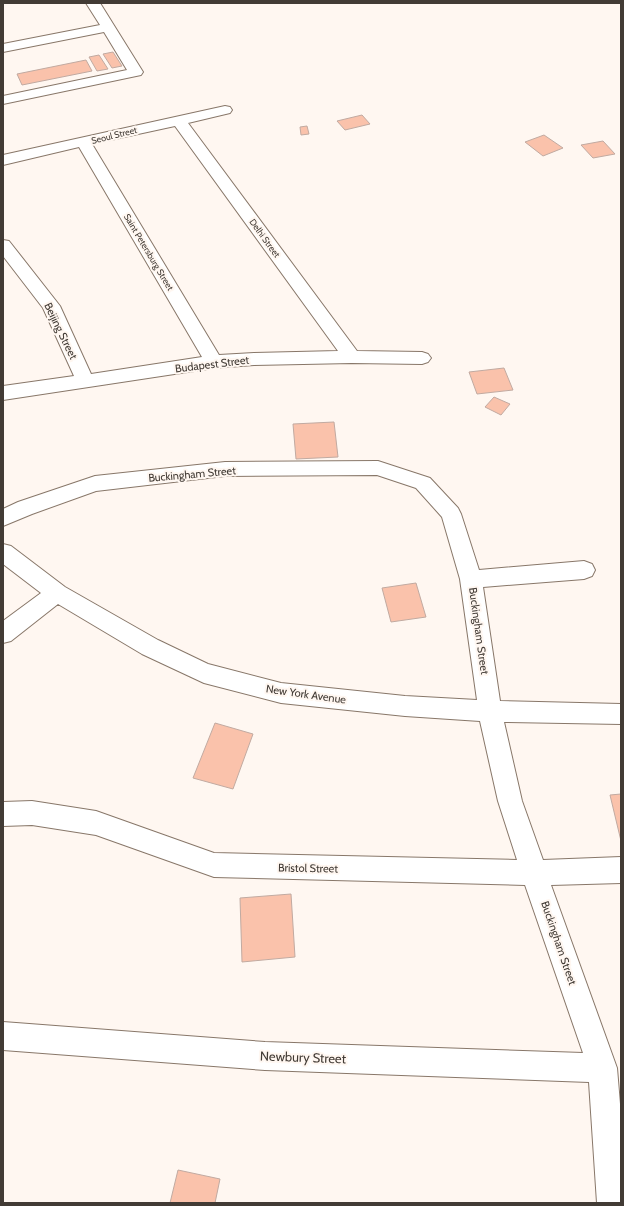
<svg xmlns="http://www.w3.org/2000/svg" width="624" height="1206" viewBox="0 0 624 1206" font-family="Cabin,sans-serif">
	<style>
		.building { fill: #fac2ab; stroke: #c1aaa1 }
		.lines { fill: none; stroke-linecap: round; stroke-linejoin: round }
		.minor-casing { stroke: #887769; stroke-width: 2 }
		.minor { fill: #fff; fill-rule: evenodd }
		.labels { text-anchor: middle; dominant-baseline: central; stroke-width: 4; stroke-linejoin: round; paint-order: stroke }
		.far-street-label { font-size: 9px; fill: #423b35; stroke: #fff7f1 }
		.street-label { font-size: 11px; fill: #423b35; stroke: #fff7f1 }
		.near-street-label { font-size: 13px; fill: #423b35; stroke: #fff7f1 }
	</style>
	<rect width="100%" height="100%" fill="#fff7f1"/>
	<!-- building -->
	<path class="building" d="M113 52 122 66 112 68 103 54Z
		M99 55 108 69 97 71 89 57Z
		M86 60 92 71 22 85 17 74Z
		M362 115 370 124 345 130 337 121Z
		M307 126 309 134 301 135 300 127Z
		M544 135 563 148 543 156 525 142Z
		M603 141 615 154 593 158 581 145Z
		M504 368 513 390 477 394 469 372Z
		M494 397 510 404 501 415 485 407Z
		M334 422 338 457 296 459 293 424Z
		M416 583 426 617 391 622 382 588Z
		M215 723 253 734 233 789 193 778Z
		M621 794V841L610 795Z
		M291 894 295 957 242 962 240 898Z
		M178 1170 220 1179 215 1203H170Z"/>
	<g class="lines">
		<defs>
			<path id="minor" d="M86 3H100L143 72 141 75 3 104V96L127 70 104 32 3 52V44L100 25Z
				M225 106 230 107 232 110 230 113 188 123 357 351 422 352 428 354 431 358 428 362 422 364 352 363 254 365 214 368 3 400V386L74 376 43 308 3 256V240L9 241 60 306 91 374 202 357 79 147 3 165V155ZM175 126 338 351 254 353 219 355 92 144Z
				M378 461 430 478 458 508 461 514 479 570 584 561 592 564 595 570 592 576 584 579 483 587 500 701 621 704V724L504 722 522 801 543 860 621 857V883L551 885 617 1068 621 1116V1203H597L589 1082 265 1070 3 1050V1022L265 1042 583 1053 525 885 214 877 96 835 32 825 3 826V802L32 801 96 811 214 853 517 860 498 801 480 721 405 716 281 703 204 683 142 654 58 604 11 641 3 643V621L41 593 3 564V544L11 546 65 587 158 640 208 664 281 683 405 696 477 700 460 579 442 517 416 488 377 475 225 476 96 491 32 514 3 526V509L18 502 95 476 225 462Z"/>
		</defs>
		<!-- minor casing -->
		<use href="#minor" class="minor-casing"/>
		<!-- minor -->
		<use href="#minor" class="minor"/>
	</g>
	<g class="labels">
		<!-- far-street labels -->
		<g class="far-street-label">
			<text transform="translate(114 135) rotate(-14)">Seoul Street</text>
			<text transform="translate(265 238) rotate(54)">Delhi Street</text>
			<text transform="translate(149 252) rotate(59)">Saint Petersburg Street</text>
		</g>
		<!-- street labels -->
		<g class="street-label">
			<text transform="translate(61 331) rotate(64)">Beijing Street</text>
			<text transform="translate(212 364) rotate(-7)">Budapest Street</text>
			<text transform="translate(192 474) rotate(-5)">Buckingham Street</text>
			<text transform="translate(479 631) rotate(82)">Buckingham Street</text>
			<text transform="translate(306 694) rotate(8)">New York Avenue</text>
			<text transform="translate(308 868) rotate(1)">Bristol Street</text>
			<text transform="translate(559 943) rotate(71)">Buckingham Street</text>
		</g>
		<!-- near-street labels -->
		<g class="near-street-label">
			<text transform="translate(303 1057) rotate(2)">Newbury Street</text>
		</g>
	</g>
	<!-- border -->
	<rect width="624" height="1206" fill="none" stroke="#423b35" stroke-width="8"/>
</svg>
